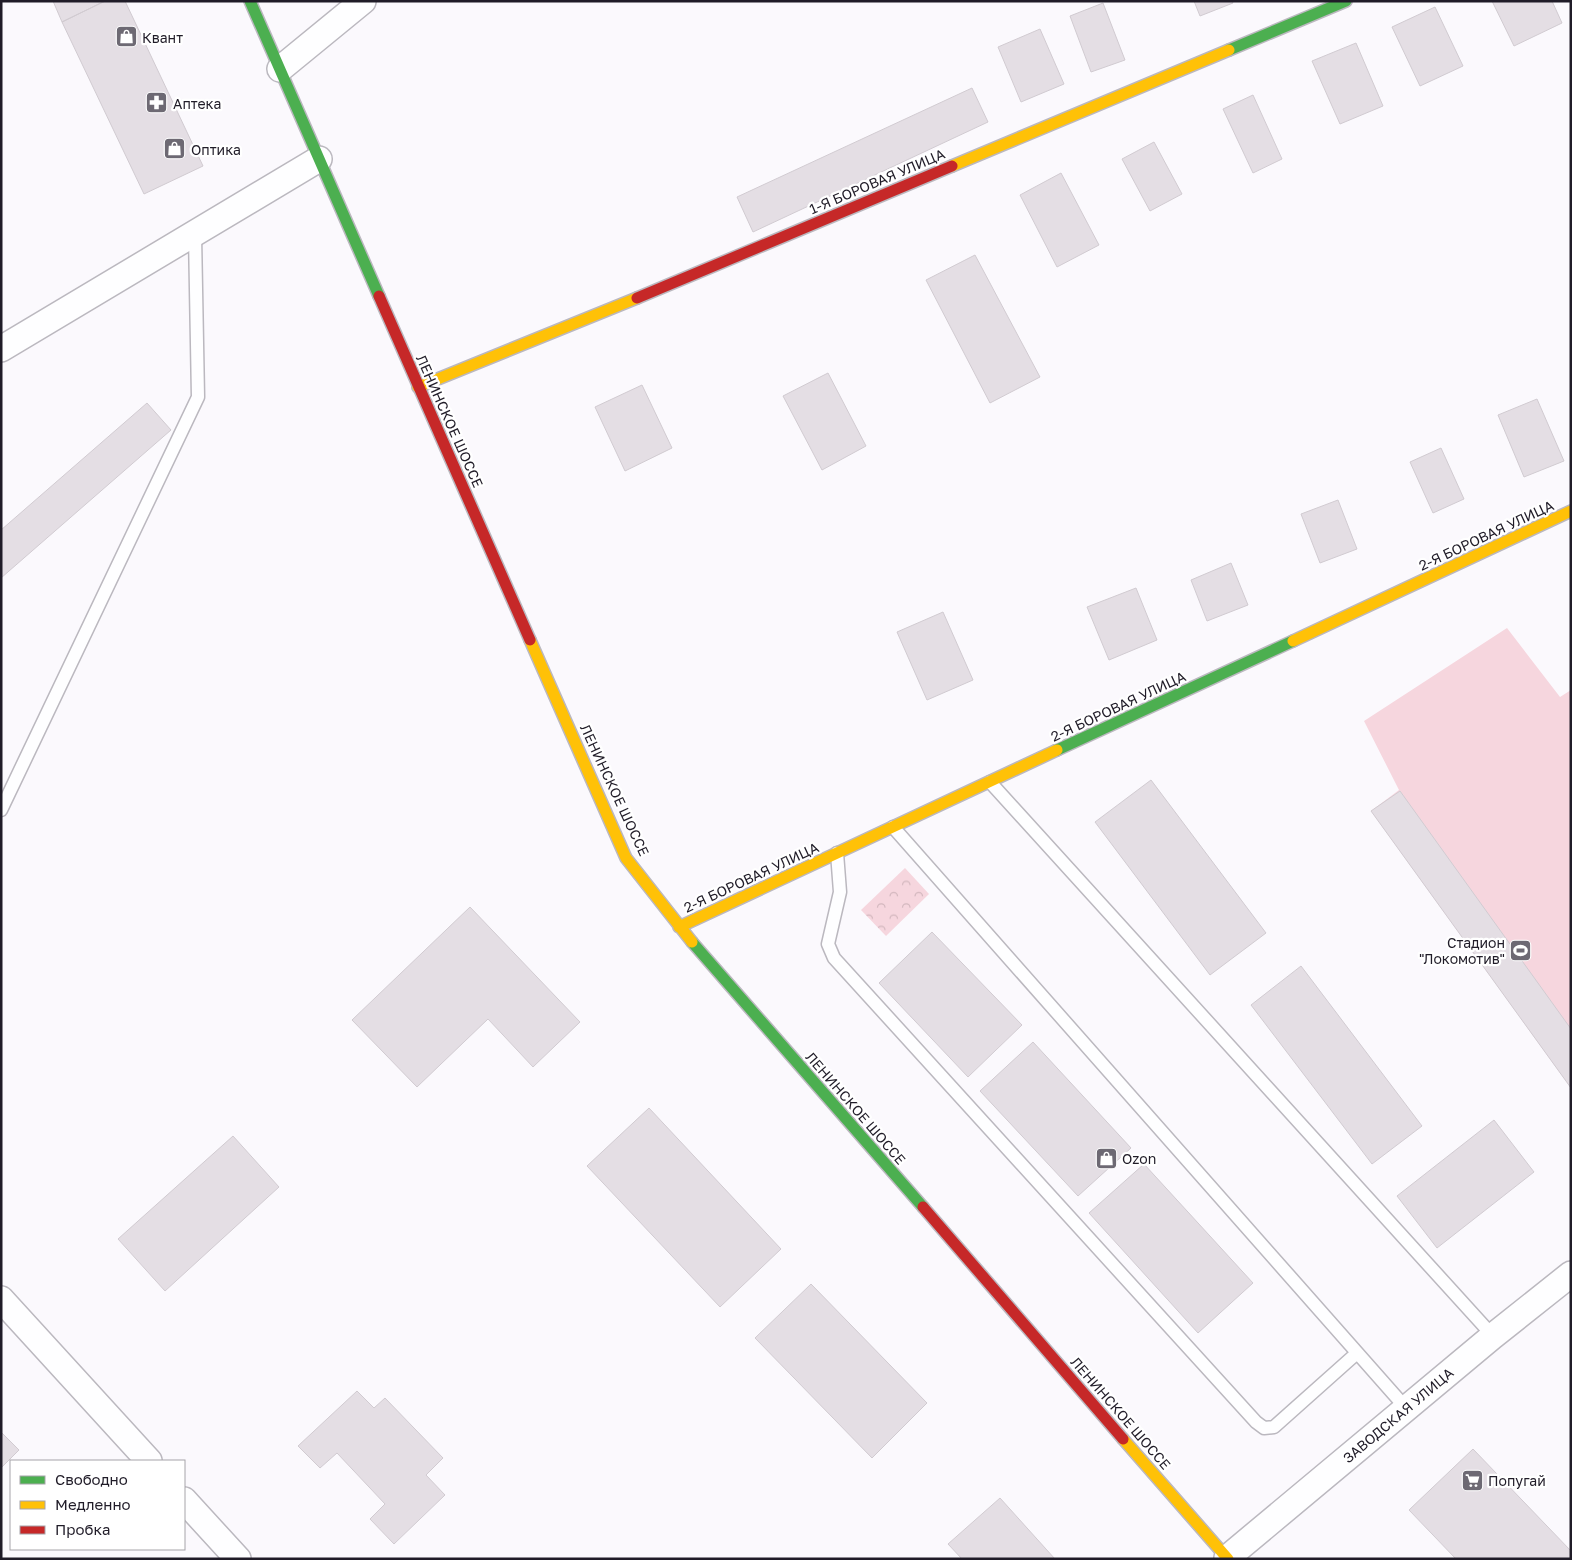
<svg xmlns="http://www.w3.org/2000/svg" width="1572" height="1560" viewBox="0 0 1572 1560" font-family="'Golos Text',sans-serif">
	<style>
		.park { fill: url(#park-crowns) }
		.pitch { fill: #f6d6de }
		.building { fill: #e4dee4; stroke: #d1cbd1 }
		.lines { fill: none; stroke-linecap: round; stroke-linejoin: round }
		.lane-casing { stroke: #bbb8bf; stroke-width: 15 }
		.street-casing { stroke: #bbb8bf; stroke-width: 28 }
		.fast-casing { stroke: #bbb8bf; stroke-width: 14 }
		.slow-casing { stroke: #bbb8bf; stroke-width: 14 }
		.jam-casing { stroke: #bbb8bf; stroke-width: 14 }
		.lane { stroke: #fefeff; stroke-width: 12 }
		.street { stroke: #fefeff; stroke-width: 25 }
		.fast { stroke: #4caf50; stroke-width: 11 }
		.slow { stroke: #ffc107; stroke-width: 11 }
		.jam { stroke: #c62828; stroke-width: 11 }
		.labels { text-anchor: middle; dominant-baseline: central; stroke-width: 4.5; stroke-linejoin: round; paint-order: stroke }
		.poi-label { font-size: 14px; fill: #201c28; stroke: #fff; text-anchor: start }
		.street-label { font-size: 14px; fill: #201c28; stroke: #fff }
	</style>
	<defs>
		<pattern id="park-crowns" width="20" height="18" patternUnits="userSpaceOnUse" patternTransform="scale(1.25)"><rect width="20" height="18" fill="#f6d6de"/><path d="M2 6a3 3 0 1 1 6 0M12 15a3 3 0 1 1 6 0" fill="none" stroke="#d3b7be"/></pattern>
	</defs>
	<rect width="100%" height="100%" fill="#fbf9fd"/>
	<!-- park -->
	<path class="park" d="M905 868 929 894 886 936 861 910Z"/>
	<!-- pitch -->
	<path class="pitch" d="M1507 628 1560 697 1571 690V1088L1371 811 1399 790 1364 721Z"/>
	<!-- building -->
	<path class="building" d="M53 1H105L62 22Z
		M105 1H125L203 166 144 194 62 22Z
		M1194 1H1232L1233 3 1200 16Z
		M1492 1H1552L1562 23 1514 46Z
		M1103 3 1125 60 1091 72 1070 16Z
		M1435 7 1463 66 1420 86 1392 27Z
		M1040 29 1064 84 1021 102 998 47Z
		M1356 43 1383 106 1340 124 1312 61Z
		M972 88 988 122 753 232 737 197Z
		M1253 95 1282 159 1253 173 1223 109Z
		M1154 142 1182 194 1150 211 1122 159Z
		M1061 173 1099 245 1057 267 1020 195Z
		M975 255 1040 377 990 403 926 280Z
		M828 373 866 446 822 470 783 396Z
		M642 385 672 448 625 471 595 407Z
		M1537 399 1564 461 1524 477 1498 415Z
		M147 403 171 430 1 578V530Z
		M1441 448 1464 499 1433 513 1410 462Z
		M1338 500 1357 549 1320 563 1301 514Z
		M1231 563 1248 605 1207 621 1191 580Z
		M1136 588 1157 640 1109 660 1087 607Z
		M943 612 973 680 927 700 897 632Z
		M1151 780 1266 933 1210 975 1095 822Z
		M1400 791 1571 1029V1088L1371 811Z
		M470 907 580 1022 533 1067 488 1019 417 1087 352 1020Z
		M932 932 1022 1025 968 1077 879 983Z
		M1301 966 1422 1126 1372 1164 1251 1005Z
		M1033 1042 1131 1148 1078 1196 980 1091Z
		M649 1108 781 1249 720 1307 587 1166Z
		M1494 1120 1534 1172 1437 1248 1397 1196Z
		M233 1136 279 1187 165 1291 118 1239Z
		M1144 1164 1253 1283 1198 1333 1089 1213Z
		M811 1284 927 1403 872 1458 755 1338Z
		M357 1391 374 1408 385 1398 443 1458 426 1475 445 1495 394 1544 370 1519 385 1504 337 1453 320 1468 298 1446Z
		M1 1432 19 1450 1 1468Z
		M1473 1449 1571 1551V1559H1456L1409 1510Z
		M1000 1498 1055 1559H962L948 1544Z"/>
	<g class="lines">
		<defs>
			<path id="lane" d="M990 782 1493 1336
				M1 810 198 397 195 235
				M893 827 1406 1408
				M837 853 840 892 828 944 834 958 1256 1422 1264 1428 1274 1427 1357 1353"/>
			<path id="street" d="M280 69 363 1
				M1 349 319 159
				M1 1299 149 1461
				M184 1500 238 1559
				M1227 1558 1493 1336 1571 1274"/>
			<path id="fast" d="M250 1 379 296
				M1229 50 1346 1
				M1057 750 1293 641
				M692 942 923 1207"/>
			<path id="slow" d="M952 166 1229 50
				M418 387 637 298
				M530 640 626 858 692 942
				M1293 641 1571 511
				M679 927 1057 750
				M1123 1439 1228 1559"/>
			<path id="jam" d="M379 296 530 640
				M637 298 952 166
				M923 1207 1123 1439"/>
		</defs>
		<!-- lane casing -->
		<use href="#lane" class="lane-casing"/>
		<!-- street casing -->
		<use href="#street" class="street-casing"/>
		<!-- fast casing -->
		<use href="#fast" class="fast-casing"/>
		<!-- slow casing -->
		<use href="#slow" class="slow-casing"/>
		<!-- jam casing -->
		<use href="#jam" class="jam-casing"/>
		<!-- lane -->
		<use href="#lane" class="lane"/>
		<!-- street -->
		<use href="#street" class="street"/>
		<!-- fast -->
		<use href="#fast" class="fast"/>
		<!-- slow -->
		<use href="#slow" class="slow"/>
		<!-- jam -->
		<use href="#jam" class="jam"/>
	</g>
	<!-- icons -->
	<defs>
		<symbol id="shop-square" viewBox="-11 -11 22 22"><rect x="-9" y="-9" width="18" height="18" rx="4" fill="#6d6973" stroke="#fff"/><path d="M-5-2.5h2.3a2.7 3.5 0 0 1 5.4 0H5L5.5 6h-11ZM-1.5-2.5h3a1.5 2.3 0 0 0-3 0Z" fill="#fff"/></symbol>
		<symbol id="pharmacy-square" viewBox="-11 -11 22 22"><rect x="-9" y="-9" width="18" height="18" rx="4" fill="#6d6973" stroke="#fff"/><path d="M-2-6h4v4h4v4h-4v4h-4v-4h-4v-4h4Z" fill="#fff"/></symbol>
		<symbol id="stadium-square" viewBox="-11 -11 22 22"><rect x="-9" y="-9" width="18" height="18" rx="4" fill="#6d6973" stroke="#fff"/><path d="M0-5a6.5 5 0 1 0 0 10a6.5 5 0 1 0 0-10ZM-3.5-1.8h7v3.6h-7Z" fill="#fff"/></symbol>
		<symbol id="supermarket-square" viewBox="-11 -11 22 22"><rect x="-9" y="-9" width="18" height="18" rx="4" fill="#6d6973" stroke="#fff"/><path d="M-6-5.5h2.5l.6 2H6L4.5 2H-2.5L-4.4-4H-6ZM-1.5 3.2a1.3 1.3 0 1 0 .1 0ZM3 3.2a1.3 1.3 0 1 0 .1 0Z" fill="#fff"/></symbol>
	</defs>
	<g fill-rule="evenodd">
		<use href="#shop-square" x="114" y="24" width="25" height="25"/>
		<use href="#pharmacy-square" x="144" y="90" width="25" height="25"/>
		<use href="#shop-square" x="162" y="136" width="25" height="25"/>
		<use href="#stadium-square" x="1508" y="938" width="25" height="25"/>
		<use href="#shop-square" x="1094" y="1146" width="25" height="25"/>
		<use href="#supermarket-square" x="1460" y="1468" width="25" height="25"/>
	</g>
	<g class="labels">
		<!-- poi labels -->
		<g class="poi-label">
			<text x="142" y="37">Квант</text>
			<text x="173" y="103">Аптека</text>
			<text x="191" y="149">Оптика</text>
			<text x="1505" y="942" text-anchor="end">Стадион<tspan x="1505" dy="16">"Локомотив"</tspan></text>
			<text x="1122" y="1158">Ozon</text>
			<text x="1488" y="1480">Попугай</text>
		</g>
		<!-- street labels -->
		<g class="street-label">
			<text transform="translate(877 181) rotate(-23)">1-Я БОРОВАЯ УЛИЦА</text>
			<text transform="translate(450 421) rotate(66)">ЛЕНИНСКОЕ ШОССЕ</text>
			<text transform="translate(1486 535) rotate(-25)">2-Я БОРОВАЯ УЛИЦА</text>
			<text transform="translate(1118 706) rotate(-25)">2-Я БОРОВАЯ УЛИЦА</text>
			<text transform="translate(615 790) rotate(65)">ЛЕНИНСКОЕ ШОССЕ</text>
			<text transform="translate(751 877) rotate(-25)">2-Я БОРОВАЯ УЛИЦА</text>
			<text transform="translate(856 1108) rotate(49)">ЛЕНИНСКОЕ ШОССЕ</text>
			<text transform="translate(1121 1413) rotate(49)">ЛЕНИНСКОЕ ШОССЕ</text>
			<text transform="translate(1398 1415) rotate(-40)">ЗАВОДСКАЯ УЛИЦА</text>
		</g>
	</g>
	<!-- border -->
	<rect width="1572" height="1560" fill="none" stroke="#201c28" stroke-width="5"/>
	<!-- legend -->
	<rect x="10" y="1460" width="175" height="90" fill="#ffffff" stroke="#a6a4a9"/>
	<rect x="20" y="1476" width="25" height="8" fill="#4caf50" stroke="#a6a4a9"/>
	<text x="55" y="1485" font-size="15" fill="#201c28">Свободно</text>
	<rect x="20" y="1501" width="25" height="8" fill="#ffc107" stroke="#a6a4a9"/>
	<text x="55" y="1510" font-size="15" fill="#201c28">Медленно</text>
	<rect x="20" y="1526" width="25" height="8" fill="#c62828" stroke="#a6a4a9"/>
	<text x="55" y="1535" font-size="15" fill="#201c28">Пробка</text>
</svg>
